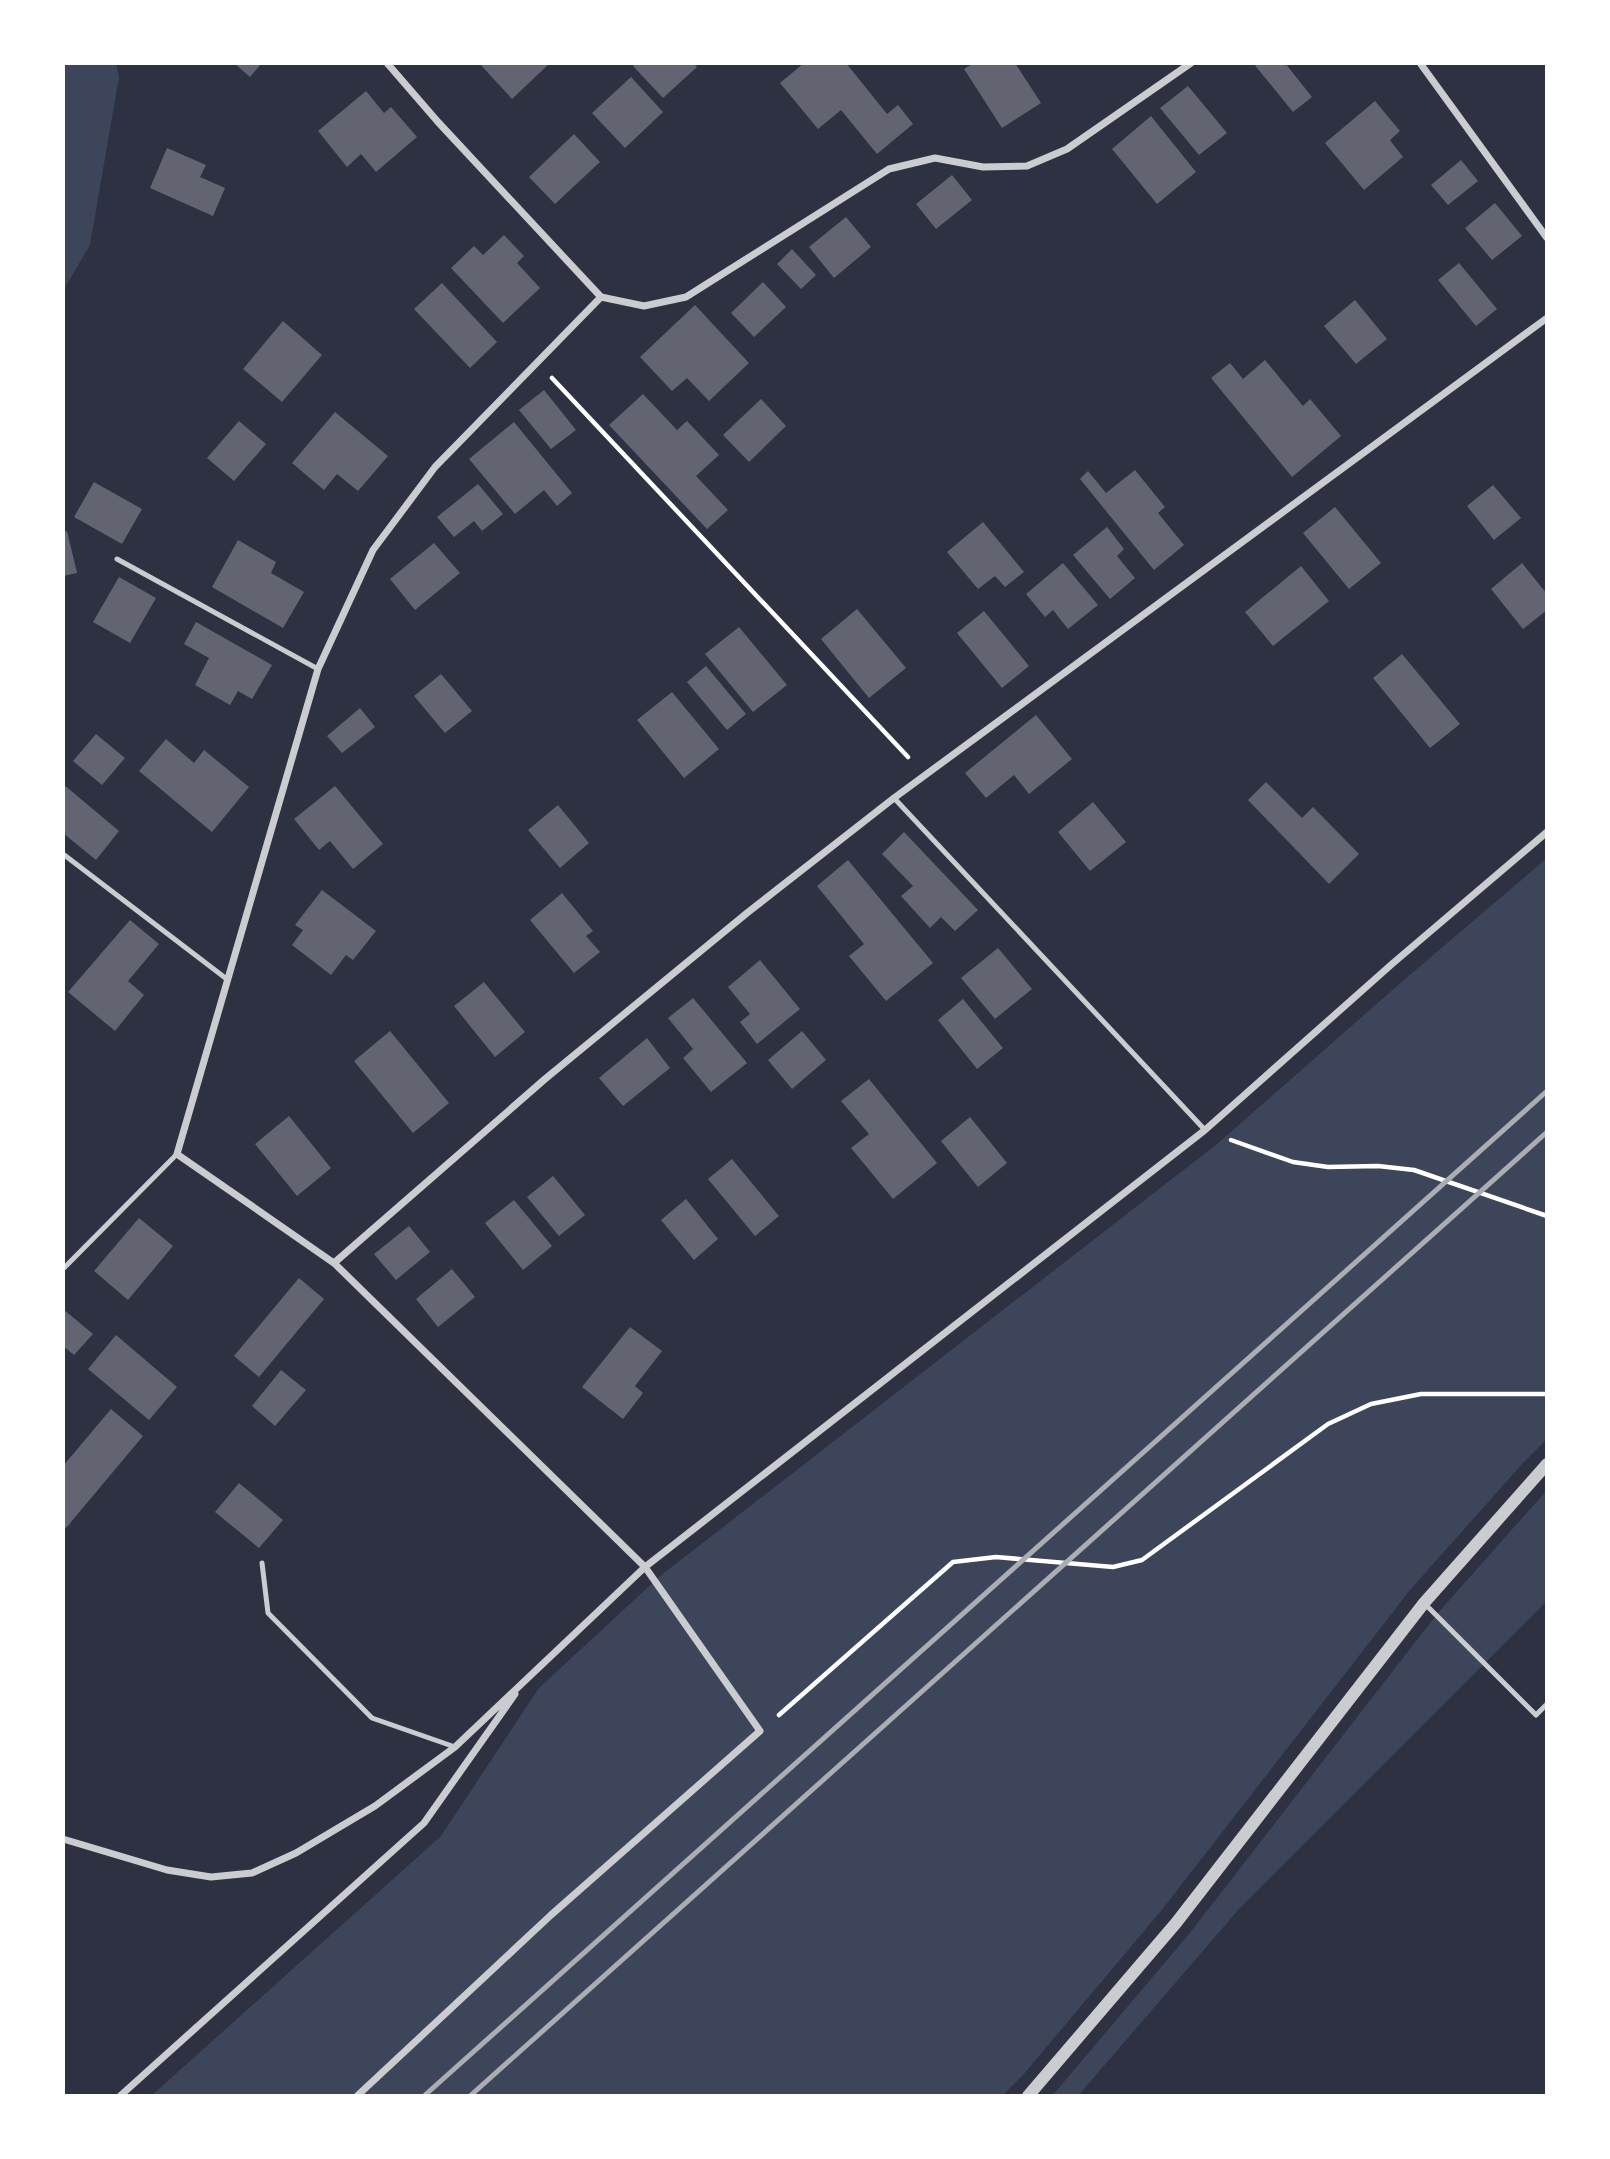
<svg xmlns="http://www.w3.org/2000/svg" width="1610" height="2159" viewBox="0 0 1610 2159" font-family="'Nunito Sans',sans-serif">
	<style>
		.green { fill: #3c4559 }
		.building { fill: #626471 }
		.lines { fill: none; stroke-linecap: round; stroke-linejoin: round }
		.path { stroke: #fff; stroke-width: 4.5 }
		.service { stroke: #caccd0; stroke-width: 5 }
		.minor { stroke: #caccd0; stroke-width: 7 }
		.tertiary { stroke: #caccd0; stroke-width: 12 }
		.rail { stroke: #abadb3; stroke-width: 5 }
	</style>
	<rect width="100%" height="100%" fill="#2d3142"/>
	<!-- green -->
	<path class="green" d="M63 63H116L119 77 90 245 63 291Z
		M1547 858V1439L1523 1463 1410 1590 1161 1911 1023 2075 1002 2096H151L441 1836 539 1688 660 1576 1217 1144 1405 979Z
		M1547 1490V1601L1239 1909 1078 2096H1052L1189 1934 1437 1614Z"/>
	<!-- building -->
	<path class="building" d="M234 63H262L250 77Z
		M479 63H550L512 99Z
		M636 63H694L697 67 663 98 633 66Z
		M804 63H846L887 114 898 105 913 124 877 154 841 110 818 129 780 83Z
		M974 63H1015L1041 103 1002 128 964 69Z
		M1253 63H1285L1312 97 1293 112Z
		M631 77 663 112 625 148 592 113Z
		M1188 86 1227 133 1199 155 1160 108Z
		M366 91 384 113 391 107 417 137 376 172 361 154 347 167 318 131Z
		M1375 101 1400 131 1390 140 1403 157 1364 190 1325 143Z
		M1151 116 1196 172 1157 204 1112 149Z
		M574 134 600 162 555 204 529 177Z
		M167 148 206 165 200 177 225 188 213 216 150 188Z
		M1461 160 1478 181 1448 205 1431 185Z
		M952 175 972 200 936 229 916 204Z
		M1495 203 1522 236 1492 260 1465 228Z
		M846 217 871 247 834 278 809 247Z
		M504 235 524 256 517 263 540 288 503 323 451 268 474 246 483 255Z
		M792 249 816 275 801 289 777 264Z
		M1459 263 1497 309 1476 326 1438 280Z
		M763 282 786 307 754 337 731 313Z
		M442 283 497 342 470 368 414 309Z
		M1355 300 1387 339 1356 364 1324 326Z
		M695 305 749 363 709 401 687 378 672 391 640 357Z
		M283 321 322 355 282 402 243 369Z
		M1265 360 1303 406 1310 399 1341 436 1292 477 1211 378 1230 363 1243 379Z
		M544 390 576 430 551 449 519 410Z
		M643 394 677 430 687 421 719 455 696 476 728 510 707 529 609 425Z
		M761 399 786 426 749 462 723 435Z
		M335 412 388 456 358 491 337 474 324 490 292 463Z
		M239 421 266 444 234 481 207 458Z
		M514 422 572 493 557 506 544 490 515 514 469 459Z
		M1135 470 1165 507 1158 513 1184 545 1154 570 1080 479 1088 471 1106 493Z
		M94 482 142 509 122 544 74 517Z
		M478 484 503 514 482 531 474 521 454 537 437 517Z
		M1493 485 1521 518 1494 540 1467 506Z
		M1335 507 1381 563 1349 589 1303 533Z
		M983 522 1024 572 1005 587 995 576 978 589 947 552Z
		M1107 527 1124 549 1117 556 1135 578 1110 599 1073 555Z
		M67 531 77 573 63 576V532Z
		M238 540 276 562 271 573 304 592 283 628 212 587Z
		M434 543 460 573 415 610 390 579Z
		M1063 563 1098 605 1068 629 1053 610 1045 617 1026 594Z
		M1522 563 1547 594V610L1523 629 1491 589Z
		M1301 566 1329 601 1273 646 1245 612Z
		M119 577 156 598 130 643 93 622Z
		M857 609 906 668 869 698 821 639Z
		M984 611 1029 666 1002 688 957 633Z
		M196 622 272 665 252 699 238 691 230 705 195 685 209 658 184 644Z
		M739 627 787 685 753 712 705 654Z
		M1402 654 1460 724 1430 748 1373 678Z
		M706 666 746 714 727 730 687 682Z
		M441 674 472 711 445 733 414 696Z
		M672 692 719 749 684 778 637 720Z
		M360 708 375 727 342 753 327 736Z
		M1036 715 1072 759 1029 794 1014 775 986 798 965 773Z
		M96 734 125 758 102 785 73 761Z
		M166 739 194 763 204 750 249 787 212 832 139 771Z
		M1266 782 1302 818 1313 807 1359 854 1329 884 1248 800Z
		M63 784 119 831 96 860 63 833Z
		M335 786 383 844 353 869 330 841 319 850 294 819Z
		M1093 802 1126 842 1090 871 1058 832Z
		M558 805 589 843 560 868 528 830Z
		M904 832 978 910 955 931 941 917 930 928 901 896 913 886 882 854Z
		M848 860 933 963 886 1001 849 956 864 944 817 886Z
		M322 890 376 931 353 960 346 955 331 975 292 945 303 930 295 925Z
		M562 893 593 931 586 936 600 952 574 973 530 920Z
		M130 920 159 944 128 981 144 995 115 1031 68 992Z
		M998 948 1032 989 995 1019 961 978Z
		M760 960 800 1009 757 1044 740 1022 750 1014 728 987Z
		M484 982 525 1032 495 1057 454 1006Z
		M693 998 747 1063 711 1092 683 1058 693 1049 668 1018Z
		M963 999 1003 1048 977 1069 938 1020Z
		M390 1031 449 1103 413 1133 354 1061Z
		M802 1031 826 1060 792 1089 768 1060Z
		M647 1038 670 1068 623 1106 599 1078Z
		M869 1079 937 1163 893 1199 851 1148 869 1134 841 1101Z
		M289 1116 331 1168 297 1196 255 1144Z
		M970 1117 1007 1163 978 1187 941 1141Z
		M732 1159 779 1216 755 1236 708 1179Z
		M553 1176 585 1215 559 1236 527 1197Z
		M686 1199 718 1239 694 1260 661 1220Z
		M514 1200 552 1246 523 1270 485 1223Z
		M139 1218 173 1246 128 1300 94 1271Z
		M409 1226 430 1252 396 1280 374 1254Z
		M452 1269 475 1297 438 1327 416 1299Z
		M299 1278 324 1299 259 1377 234 1356Z
		M63 1309 93 1334 74 1355 63 1346Z
		M630 1327 662 1351 635 1386 643 1393 623 1419 582 1387Z
		M116 1335 177 1387 149 1420 88 1369Z
		M281 1370 306 1390 275 1426 252 1406Z
		M111 1409 143 1436 66 1528 63 1526V1466Z
		M239 1483 283 1520 259 1548 215 1512Z"/>
	<g class="lines">
		<!-- path -->
		<path class="path" d="M552 378 908 757
			M1231 1140 1293 1162 1328 1167 1378 1166 1414 1170 1547 1216
			M779 1715 953 1562 996 1557 1113 1567 1142 1560 1328 1424 1371 1404 1421 1394H1547"/>
		<!-- service -->
		<path class="service" d="M117 559 318 669
			M894 798 1205 1130
			M63 854 228 980
			M63 1269 177 1154
			M262 1563 268 1613 372 1718 455 1747
			M1424 1603 1536 1715 1547 1704"/>
		<!-- minor -->
		<path class="minor" d="M387 63 438 122 601 297
			M1420 63 1547 238
			M601 297 644 306 686 297 889 169 935 158 983 167 1027 166 1067 149 1191 63
			M334 1263 545 1079 747 913 894 798 1547 318
			M63 1839 167 1870 211 1877 252 1873 296 1853 375 1806 455 1747 645 1567 1205 1130 1392 964 1547 832
			M120 2096 424 1823 515 1694
			M357 2096 551 1915 760 1731 645 1567 334 1263 177 1154 318 669 373 550 435 467 601 297"/>
		<!-- tertiary -->
		<path class="tertiary" d="M1028 2096 1176 1923 1424 1603 1547 1464"/>
		<!-- rail -->
		<path class="rail" d="M424 2096 1547 1091
			M470 2096 1547 1132"/>
	</g>
	<!-- border -->
	<rect width="1610" height="2159" fill="none" stroke="#ffffff" stroke-width="130"/>
</svg>
